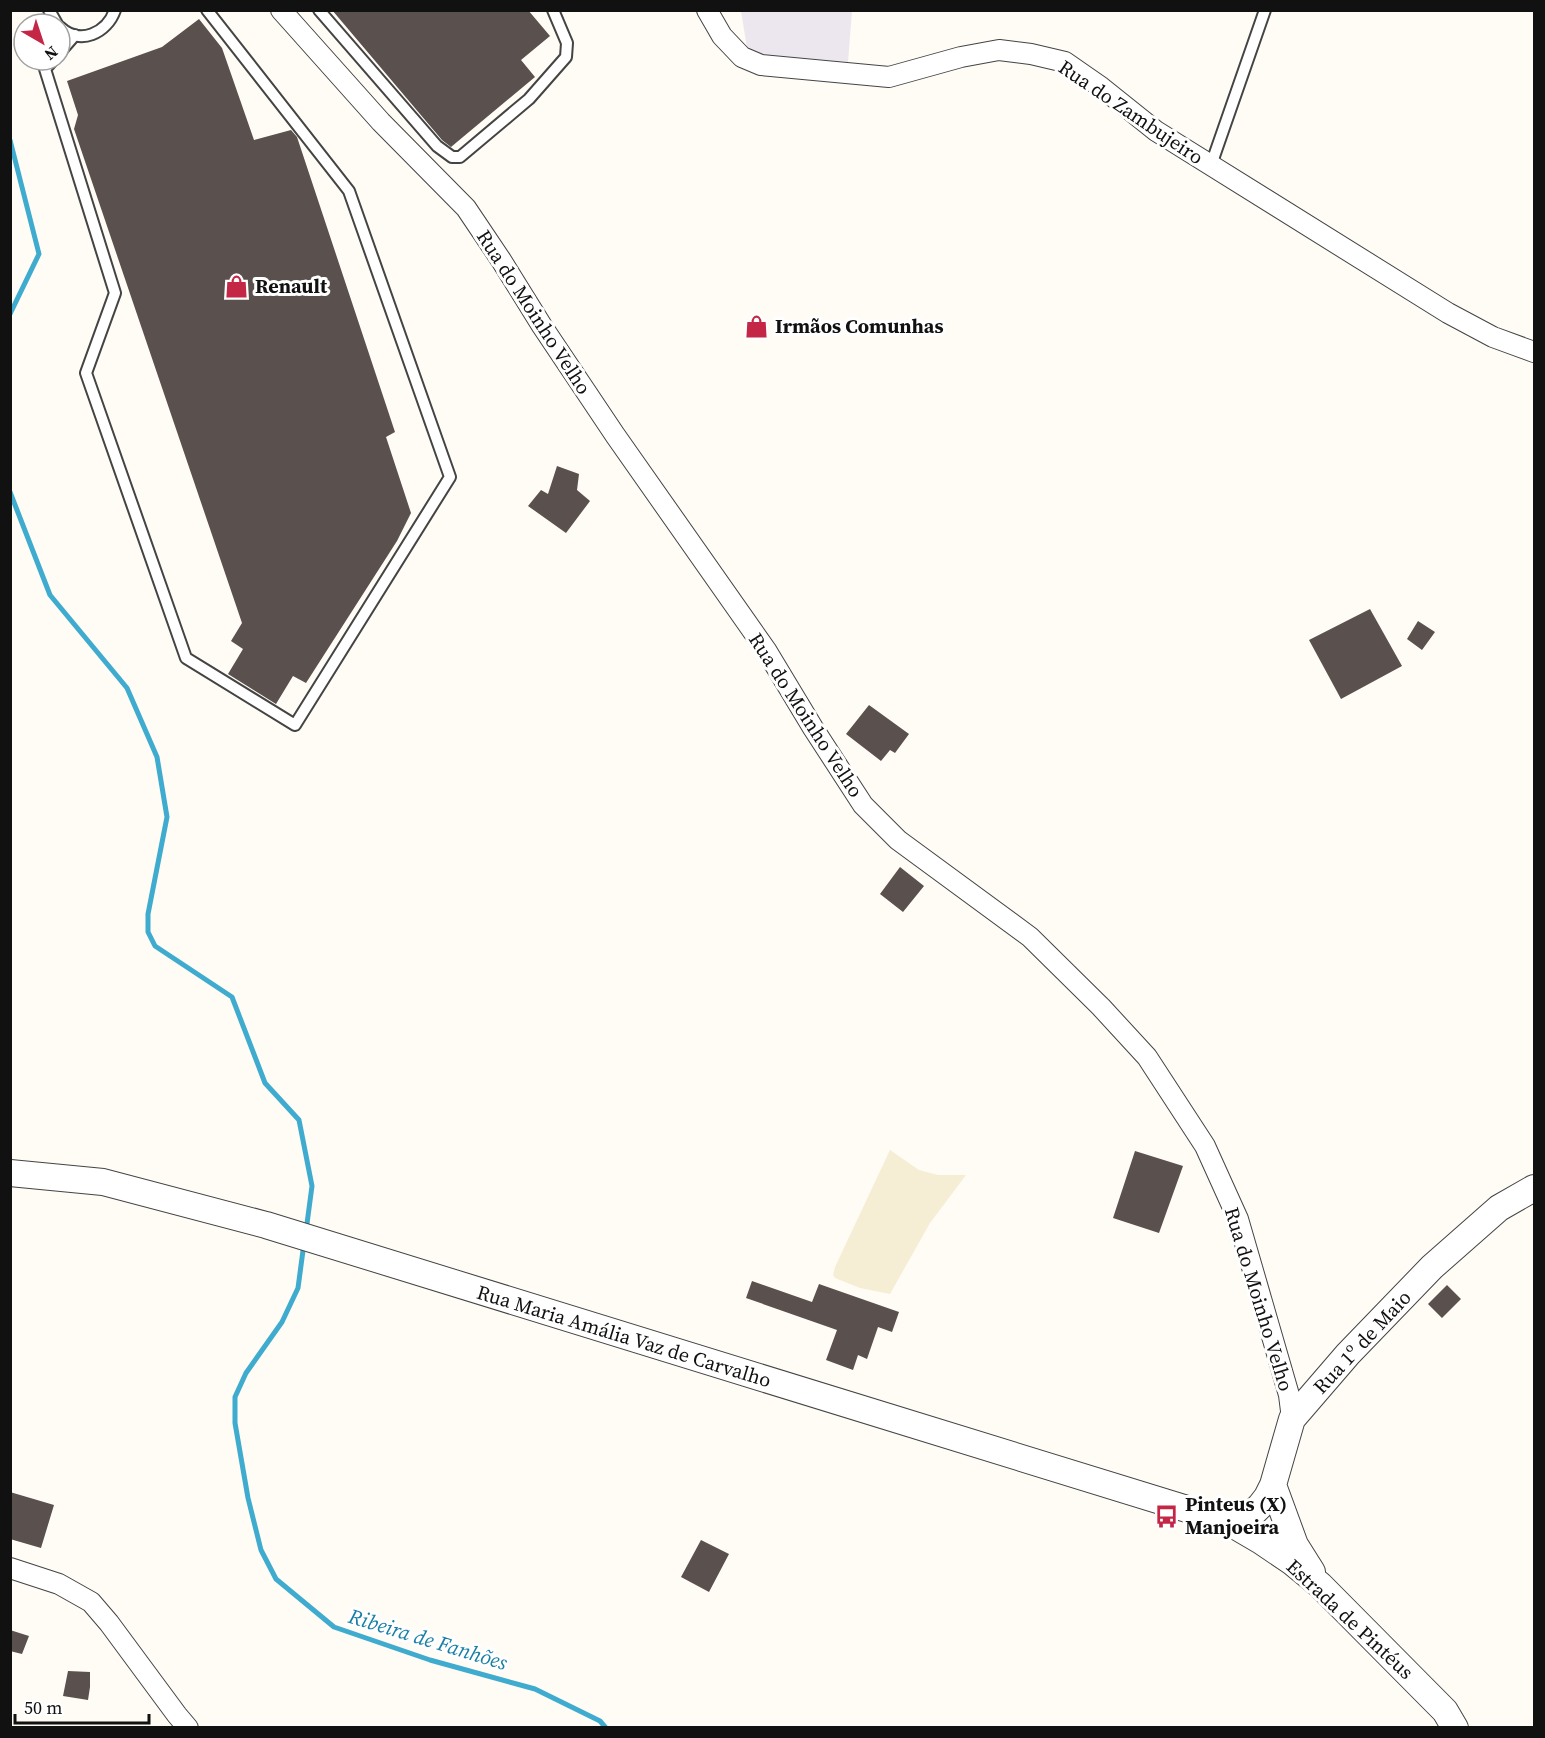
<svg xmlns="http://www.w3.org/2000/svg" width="1545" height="1738" viewBox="0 0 1545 1738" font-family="'Source Serif 4',serif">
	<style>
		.industrial { fill: #ece6ef }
		.farmland { fill: #f6eed4 }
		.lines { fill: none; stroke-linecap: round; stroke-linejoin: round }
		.stream { stroke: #3faccf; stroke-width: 5 }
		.building { fill: #5a504d }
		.service-casing { stroke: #444; stroke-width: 14 }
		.minor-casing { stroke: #444; stroke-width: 22 }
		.tertiary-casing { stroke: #444; stroke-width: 28 }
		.service { stroke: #fff; stroke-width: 10 }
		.minor { stroke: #fff; stroke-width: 20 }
		.tertiary { stroke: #fff; stroke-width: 26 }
		.labels { text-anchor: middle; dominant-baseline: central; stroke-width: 6; stroke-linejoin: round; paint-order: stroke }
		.street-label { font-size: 20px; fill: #111; stroke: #fff }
		.poi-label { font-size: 20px; font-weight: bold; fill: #111; stroke: #fff; text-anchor: start }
		.water-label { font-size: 21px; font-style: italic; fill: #177ea6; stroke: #fff }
	</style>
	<rect width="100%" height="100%" fill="#fffbf5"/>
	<!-- industrial -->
	<path class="industrial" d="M741 11H852L848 62 761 55 747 48Z"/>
	<!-- farmland -->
	<path class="farmland" d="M890 1150 919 1170 938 1175H966L930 1223 890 1294 860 1288 835 1278 833 1275 835 1267Z"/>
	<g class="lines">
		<!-- stream -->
		<path class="stream" d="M10 140 39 254 10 314
			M10 492 50 595 127 688 157 757 167 817 148 914V932L155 946 232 997 265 1083 299 1120 312 1186 306 1231
			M304 1243 298 1288 282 1322 246 1373 235 1397V1423L248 1498 261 1550 276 1579 334 1627 430 1660 535 1689 600 1721 606 1728"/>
	</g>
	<!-- building -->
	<path class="building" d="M332 10H528L550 36 521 60 535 77 451 147 442 140Z
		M199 19 222 48 254 140 291 130 297 137 395 432 386 437 411 513 397 541 306 683 293 676 276 704 228 674 243 649 231 641 242 623 74 129 78 115 67 81 162 47Z
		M557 466 579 474 577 490 590 501 566 533 528 506 541 490 548 494Z
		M1370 609 1402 666 1341 699 1309 640Z
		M1418 621 1435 632 1422 650 1407 639Z
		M869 705 909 734 895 753 890 750 881 761 846 734Z
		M900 867 924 886 903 912 880 894Z
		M1135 1151 1183 1166 1159 1233 1113 1218Z
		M752 1281 812 1302 819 1284 899 1312 892 1332 878 1327 867 1359 858 1355 853 1370 826 1360 837 1330 746 1298Z
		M1447 1285 1461 1299 1442 1318 1428 1304Z
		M10 1492 54 1505 41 1548 10 1539Z
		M701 1540 729 1554 709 1592 681 1577Z
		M10 1630 29 1636 22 1654 10 1651Z
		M68 1671 90 1672V1687L88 1700 63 1696Z"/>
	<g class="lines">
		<defs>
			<path id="service" d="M49 10 57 24
				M319 10 437 146 452 157H460L529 99 566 57 567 43 553 10
				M60 27C80 46 107 33 115 10
				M60 52 75 35
				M53 60 45 69 115 293 86 373 186 658 295 725 450 477 349 191 207 10
				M1211 165 1265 10"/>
			<path id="minor" d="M281 10 381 122 466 208 501 260 542 326 615 435 766 650 813 728 863 805 898 840 1030 937 1101 1007 1147 1057 1205 1146 1238 1219 1289 1395 1292 1419
				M707 10 722 36 742 57 761 65 889 77 961 57 999 50 1031 54 1065 62 1101 87 1156 131 1448 313 1493 337 1534 352
				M10 1568 59 1584 91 1602 109 1623 177 1715 188 1728"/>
			<path id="tertiary" d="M10 1173 103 1182 266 1225 1203 1514 1232 1524 1261 1541 1292 1562 1320 1585 1445 1711 1455 1728
				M1273 1485 1295 1545 1312 1572
				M1232 1524 1252 1514 1260 1506 1267 1497 1273 1485 1292 1419 1348 1354 1432 1267 1499 1208 1534 1188"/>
		</defs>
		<!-- service casing -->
		<use href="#service" class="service-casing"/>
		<!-- minor casing -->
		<use href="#minor" class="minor-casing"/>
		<!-- tertiary casing -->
		<use href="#tertiary" class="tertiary-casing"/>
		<!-- service -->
		<use href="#service" class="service"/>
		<!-- minor -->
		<use href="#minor" class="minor"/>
		<!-- tertiary -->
		<use href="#tertiary" class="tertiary"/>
	</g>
	<!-- icons -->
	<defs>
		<symbol id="shop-bare" viewBox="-9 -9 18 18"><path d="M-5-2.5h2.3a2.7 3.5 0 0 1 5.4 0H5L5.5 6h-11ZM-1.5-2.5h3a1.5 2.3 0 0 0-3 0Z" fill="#c42646" stroke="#fff" stroke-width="2.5" paint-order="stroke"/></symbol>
		<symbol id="bus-bare" viewBox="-9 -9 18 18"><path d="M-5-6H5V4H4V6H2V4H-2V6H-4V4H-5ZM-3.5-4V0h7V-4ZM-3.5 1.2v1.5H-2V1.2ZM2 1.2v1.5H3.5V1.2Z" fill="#c42646" stroke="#fff" stroke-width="2.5" paint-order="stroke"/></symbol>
	</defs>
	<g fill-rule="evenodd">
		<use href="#shop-bare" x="220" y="270" width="33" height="33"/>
		<use href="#shop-bare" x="740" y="310" width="33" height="33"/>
		<use href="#bus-bare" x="1150" y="1500" width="33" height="33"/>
	</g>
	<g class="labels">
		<!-- street labels -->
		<g class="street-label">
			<text transform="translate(1131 112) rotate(34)">Rua do Zambujeiro</text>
			<text transform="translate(534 312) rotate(57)">Rua do Moinho Velho</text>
			<text transform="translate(806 715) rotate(57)">Rua do Moinho Velho</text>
			<text transform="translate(1259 1299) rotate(73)">Rua do Moinho Velho</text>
			<text transform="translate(624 1336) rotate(17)">Rua Maria Amália Vaz de Carvalho</text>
			<text transform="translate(1362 1342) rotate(-47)">Rua 1º de Maio</text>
			<text transform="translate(1350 1619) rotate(43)">Estrada de Pintéus</text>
		</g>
		<!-- poi labels -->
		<g class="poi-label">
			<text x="255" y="286">Renault</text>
			<text x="775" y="326">Irmãos Comunhas</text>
			<text x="1185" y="1504">Pinteus (X)<tspan x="1185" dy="23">Manjoeira</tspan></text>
		</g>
		<!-- water labels -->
		<g class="water-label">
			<text transform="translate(428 1639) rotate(17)">Ribeira de Fanhões</text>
		</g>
	</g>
	<!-- border -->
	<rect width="1545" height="1738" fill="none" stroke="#111111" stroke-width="24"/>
	<!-- north arrow -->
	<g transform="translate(42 42) rotate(141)"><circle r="28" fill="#ffffff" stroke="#a0a0a0" stroke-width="1.5"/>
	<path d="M0-4.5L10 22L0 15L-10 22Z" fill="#c42646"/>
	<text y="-9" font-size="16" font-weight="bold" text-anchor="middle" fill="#111111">N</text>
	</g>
	<!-- scale -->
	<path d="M15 1714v9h134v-9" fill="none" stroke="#111111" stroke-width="3"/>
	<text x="24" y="1714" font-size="18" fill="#111111" stroke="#ffffff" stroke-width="4.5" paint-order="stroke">50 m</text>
</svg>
